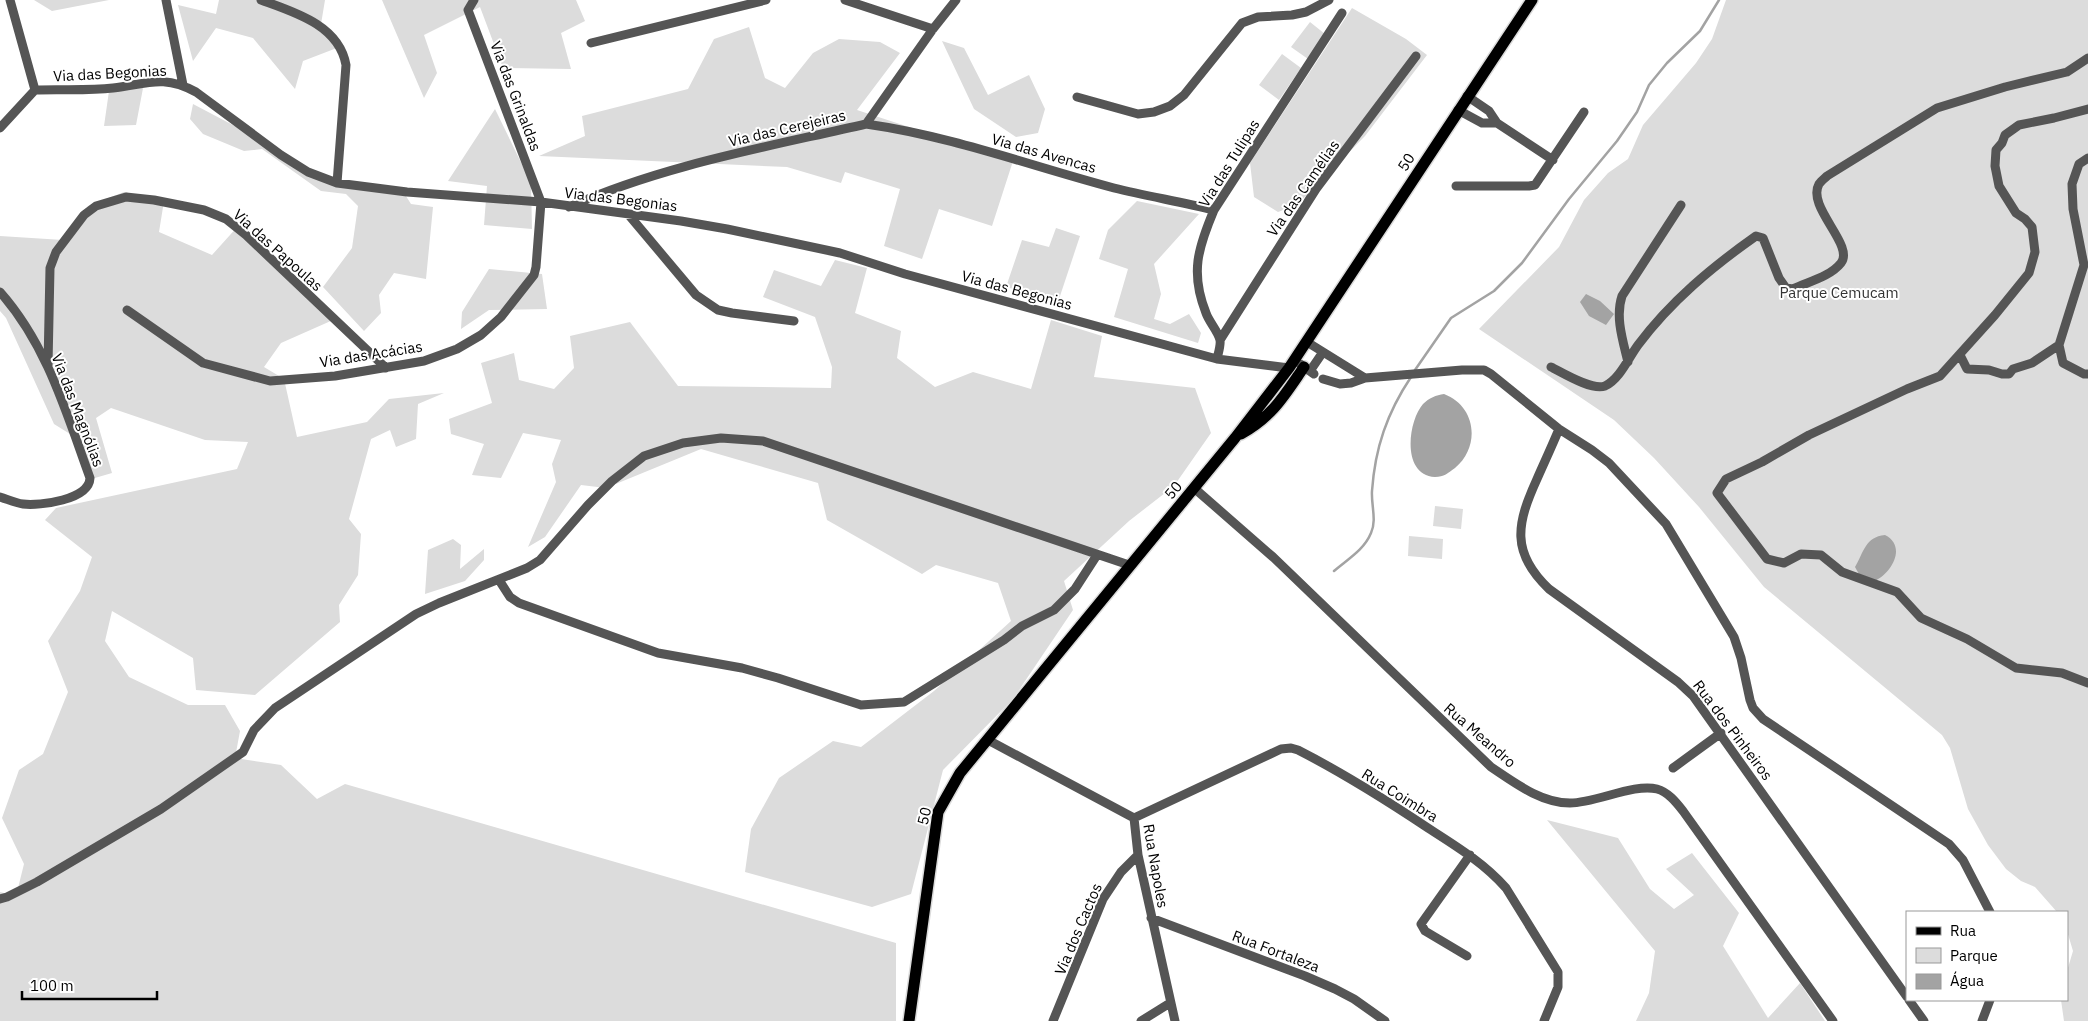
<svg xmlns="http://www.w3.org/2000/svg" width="2088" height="1021" viewBox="0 0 2088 1021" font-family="'IBM Plex Sans',sans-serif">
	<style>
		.green { fill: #dcdcdc }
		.water { fill: #a3a3a3 }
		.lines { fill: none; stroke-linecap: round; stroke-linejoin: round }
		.stream { stroke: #a3a3a3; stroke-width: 2.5 }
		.major-casing { stroke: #dbdbdb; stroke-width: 14 }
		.minor { stroke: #555; stroke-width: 9 }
		.major { stroke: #000; stroke-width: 11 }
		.labels { text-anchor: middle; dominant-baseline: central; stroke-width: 4; stroke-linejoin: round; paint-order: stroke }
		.street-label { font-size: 15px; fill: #000; stroke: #fff }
		.park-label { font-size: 15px; fill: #333; stroke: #fff }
	</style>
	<rect width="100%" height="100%" fill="#fff"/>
	<!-- green -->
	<path class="green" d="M34 0H109L52 11Z
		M219 0H325L321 24 342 46 303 61 295 89 253 38 216 28 193 61 178 5 216 14Z
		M382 0H576L585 21 561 33 571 69 503 68 480 7 424 35 437 73 424 98Z
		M1726 0H2088V1021H2064L2061 1000H2067V971L2073 951 2067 931V912H2057L2035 887 2021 881 2006 869 1988 845 1968 809 1950 748 1942 735 1764 587 1699 507 1654 458 1614 420 1479 329 1559 247 1584 200 1608 173 1628 159 1643 125 1696 63 1712 39Z
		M1352 8 1406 39 1427 55 1365 136 1297 205 1278 212 1254 197 1250 163Z
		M1310 22 1325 34 1308 59 1291 47Z
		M749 27 765 78 785 88 813 53 839 39 880 42 900 53 857 110 1013 161 992 226 939 209 922 259 884 246 900 189 845 172 841 183 787 167 539 156 585 136 582 116 688 89 714 39Z
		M942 41 964 48 988 95 1029 75 1045 109 1038 133 1016 137 974 109Z
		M1282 54 1301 68 1279 100 1259 85Z
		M144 83 136 125 104 126 109 91Z
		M193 104 248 133 335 186 404 193 411 204 433 207 426 279 394 273 379 295 381 313 364 331 323 287 352 248 358 206 346 194 321 191 262 149 244 151 203 134 190 119Z
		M495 109 531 183 532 229 484 225 487 186 448 181Z
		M124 192 164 201 159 232 212 255 239 225 333 320 281 343 264 367 284 379 297 437 367 422 389 399 444 393 418 404 416 439 396 447 390 430 371 439 349 519 361 534 358 575 339 605 340 622 255 695 196 690 193 658 112 611 105 641 129 677 188 705H225L240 731 235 758 281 765 317 799 345 784 896 943V1021H0V892L16 896 24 864 2 818 19 770 43 754 68 692 48 641 80 591 92 557 45 520 56 508 237 469 248 442 205 440 111 408 96 418 112 473 88 480 70 434 54 424 6 318 0 311V236L63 240 88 206Z
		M1137 201 1199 214 1154 264 1161 294 1154 319 1170 324 1189 314 1201 333 1198 343 1114 317 1128 269 1099 259 1108 230Z
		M1056 228 1080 236 1058 302 1006 287 1022 240 1049 247Z
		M835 260 867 268 855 313 901 331 897 358 935 387 973 372 1031 389 1051 320 1102 336 1094 377 1195 388 1211 433 1174 486 1129 521 1064 581 1073 610 1013 699 943 770 911 894 872 907 745 872 751 829 779 778 833 741 861 747 934 691 1011 621 998 583 936 565 922 574 827 520 818 483 701 449 606 488 581 485 545 537 528 547 556 482 552 464 561 440 523 433 501 478 472 475 484 444 451 434 449 419 492 403 481 363 514 353 519 380 554 389 574 368 570 336 630 322 678 386 831 388 832 367 815 317 763 297 774 270 821 286Z
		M489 269 542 274 547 309 489 310 461 329 462 312Z
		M1435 506 1463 509 1461 529 1433 526Z
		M1409 536 1443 539 1442 559 1408 556Z
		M453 539 461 545 460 569 484 549V560L465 581 425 594 428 550Z
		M1547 820 1618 838 1650 889 1674 909 1694 895 1666 869 1692 853 1739 913 1723 946 1768 1018 1800 983 1825 1021H1636L1649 993 1655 951Z"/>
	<!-- water -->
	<path class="water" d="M1586 294 1600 301 1614 314 1606 325 1589 316 1580 302Z
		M1444 394C1476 406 1481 446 1455 468 1448 473 1444 477 1435 477 1401 475 1408 421 1423 404 1429 398 1436 395 1444 394Z
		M1885 535C1907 546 1892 573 1875 581L1860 576 1855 567C1864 552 1865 537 1885 535Z"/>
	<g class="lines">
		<!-- stream -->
		<path class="stream" d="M1415 370 1451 318 1494 291 1522 263 1569 199 1617 141 1637 112 1649 85 1667 63 1700 31 1719 0
			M1334 571C1348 559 1364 550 1371 533 1377 520 1371 505 1372 491 1375 448 1387 413 1411 377"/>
		<defs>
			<path id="major" d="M1241 434C1273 416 1284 396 1304 367
				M909 1021 938 812 960 773 1235 438 1289 368 1532 0"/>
		</defs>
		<!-- major casing -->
		<use href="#major" class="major-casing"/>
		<!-- minor -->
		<path class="minor" d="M10 0 35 90
			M166 0 183 85
			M261 0C294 12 339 25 346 65L337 183
			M845 0 933 29
			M591 43 766 0
			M35 90C60 89 87 91 113 88 147 84 163 74 196 92L281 155 308 172 337 183 407 192 541 202 681 221 727 229 840 253 905 274 1217 359 1289 368
			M1467 96 1489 111 1497 123 1553 160
			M1077 97 1138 114 1154 112 1170 106 1184 95 1242 23 1258 17 1292 15 1306 12 1329 0
			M2088 109 2054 118 2019 125 2005 135 2002 143 1996 150 1995 166 1999 186 2016 213 2025 219 2032 227 2035 252 2029 273 1995 315 1940 376 1907 389 1809 435 1762 462 1726 479 1717 493 1767 559 1784 563 1801 554 1821 555 1842 572 1897 592 1921 618 1967 639 2016 668 2062 673 2088 683
			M1458 110 1482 123H1497
			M866 124C951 136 1031 166 1114 188 1147 196 1181 202 1214 210
			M0 128 35 90
			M2088 158 2079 164 2072 184 2073 209 2084 265 2059 345 2063 363 2084 374H2088
			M1456 186H1529L1535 185 1584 112
			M569 207C663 165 767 147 866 124L933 29 956 0
			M628 214 696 295 718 310 732 313 794 321
			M0 292C47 345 66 412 90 478 89 500 40 506 23 504 15 503 7 499 0 497
			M127 310 203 363 270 381 335 376 424 361 457 349 481 335 501 317 534 275 536 267 541 202 468 10 474 0
			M1220 340 1316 189 1416 56
			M1307 342 1365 378
			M1960 355 1967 369 1989 370 2002 374H2009L2013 369 2032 363 2059 345
			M1217 359C1218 354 1221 345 1220 340 1218 331 1209 322 1206 313 1190 273 1198 248 1214 210L1342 13
			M1628 362C1623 341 1615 317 1622 296L1681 205
			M1300 364 1314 374
			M48 365 50 268 56 252 84 215 96 206 126 197 154 200 204 210 226 219 246 235 386 368
			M1551 367C1563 373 1592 391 1605 386 1620 379 1629 357 1638 345 1671 301 1712 267 1756 236L1763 238 1779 278 1786 288 1793 289C1807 282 1830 277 1841 263 1855 245 1806 207 1819 184 1821 181 1825 178 1827 176L1937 108 2005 87 2067 72 2088 58
			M1310 371 1323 352
			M1323 379 1340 384 1351 383 1365 378 1462 370H1484L1491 374 1559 429 1592 450 1609 463 1666 524 1734 637 1741 658 1750 700 1753 708 1763 719 1949 844 1963 860 1990 912
			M1559 429C1552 446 1544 463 1537 479 1517 523 1510 552 1549 589L1678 682 1693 696 1907 997
			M1194 488 1273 557 1491 767C1515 783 1541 803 1570 803 1596 803 1634 783 1657 789 1668 792 1676 802 1683 811L1833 1021
			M499 580 510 597 519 603 658 653 742 668 778 678 861 705 904 702 1004 640 1022 626 1054 610 1075 589 1097 555
			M988 740 1134 818
			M1673 768 1721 733
			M1134 818 1281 749 1291 748 1298 750C1343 773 1386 800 1428 828 1456 846 1484 863 1506 888L1558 972V987L1544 1021
			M1134 818 1138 855 1175 1021
			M0 899 7 897 37 882 161 809 243 752 254 730 275 708 416 614 439 603 527 568 540 560 588 505 612 481 644 456 683 443 721 438 763 441 1129 565
			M1151 918 1305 976 1335 989 1354 999 1385 1021
			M1467 956 1425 931 1421 924 1470 855
			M1909 1000 1924 1021
			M1053 1021 1103 899 1121 872 1138 855
			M1141 1021 1170 1003
			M1982 1021 1990 1000"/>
		<!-- major -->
		<use href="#major" class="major"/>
	</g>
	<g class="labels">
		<!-- street labels -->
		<g class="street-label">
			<text transform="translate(110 73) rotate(-3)">Via das Begonias</text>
			<text transform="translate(516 96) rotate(69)">Via das Grinaldas</text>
			<text transform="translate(787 128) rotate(-13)">Via das Cerejeiras</text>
			<text transform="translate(1044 153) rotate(16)">Via das Avencas</text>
			<text transform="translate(1406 162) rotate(-57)">50</text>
			<text transform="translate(1229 163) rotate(-58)">Via das Tulipas</text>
			<text transform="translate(1303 188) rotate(-55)">Via das Camélias</text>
			<text transform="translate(621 199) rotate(7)">Via das Begonias</text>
			<text transform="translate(278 250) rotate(42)">Via das Papoulas</text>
			<text transform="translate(1017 290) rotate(15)">Via das Begonias</text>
			<text transform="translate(371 354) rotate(-9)">Via das Acácias</text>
			<text transform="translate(78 410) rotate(69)">Via das Magnólias</text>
			<text transform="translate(1173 490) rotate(-50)">50</text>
			<text transform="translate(1733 730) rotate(53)">Rua dos Pinheiros</text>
			<text transform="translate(1480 735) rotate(41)">Rua Meandro</text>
			<text transform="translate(1400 795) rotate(32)">Rua Coimbra</text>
			<text transform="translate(924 816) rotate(-76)">50</text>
			<text transform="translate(1156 866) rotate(80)">Rua Napoles</text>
			<text transform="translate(1078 929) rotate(-67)">Via dos Cactos</text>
			<text transform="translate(1276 951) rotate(21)">Rua Fortaleza</text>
		</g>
		<!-- park labels -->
		<g class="park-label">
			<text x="1839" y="292">Parque Cemucam</text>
		</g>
	</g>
	<!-- legend -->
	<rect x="1906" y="911" width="162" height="90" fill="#ffffff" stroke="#999999"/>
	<rect x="1916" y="927" width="25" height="8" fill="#000000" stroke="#999999"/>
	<text x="1950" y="936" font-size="15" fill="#000000">Rua</text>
	<rect x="1916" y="948" width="25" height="15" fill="#dcdcdc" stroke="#999999"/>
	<text x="1950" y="961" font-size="15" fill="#000000">Parque</text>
	<rect x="1916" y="974" width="25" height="15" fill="#a3a3a3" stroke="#999999"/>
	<text x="1950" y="986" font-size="15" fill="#000000">Água</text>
	<!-- scale -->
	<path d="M22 991v8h135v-8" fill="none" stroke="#000000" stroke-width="2.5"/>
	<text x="30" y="991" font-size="15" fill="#000000" stroke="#ffffff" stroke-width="4" paint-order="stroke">100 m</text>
</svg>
